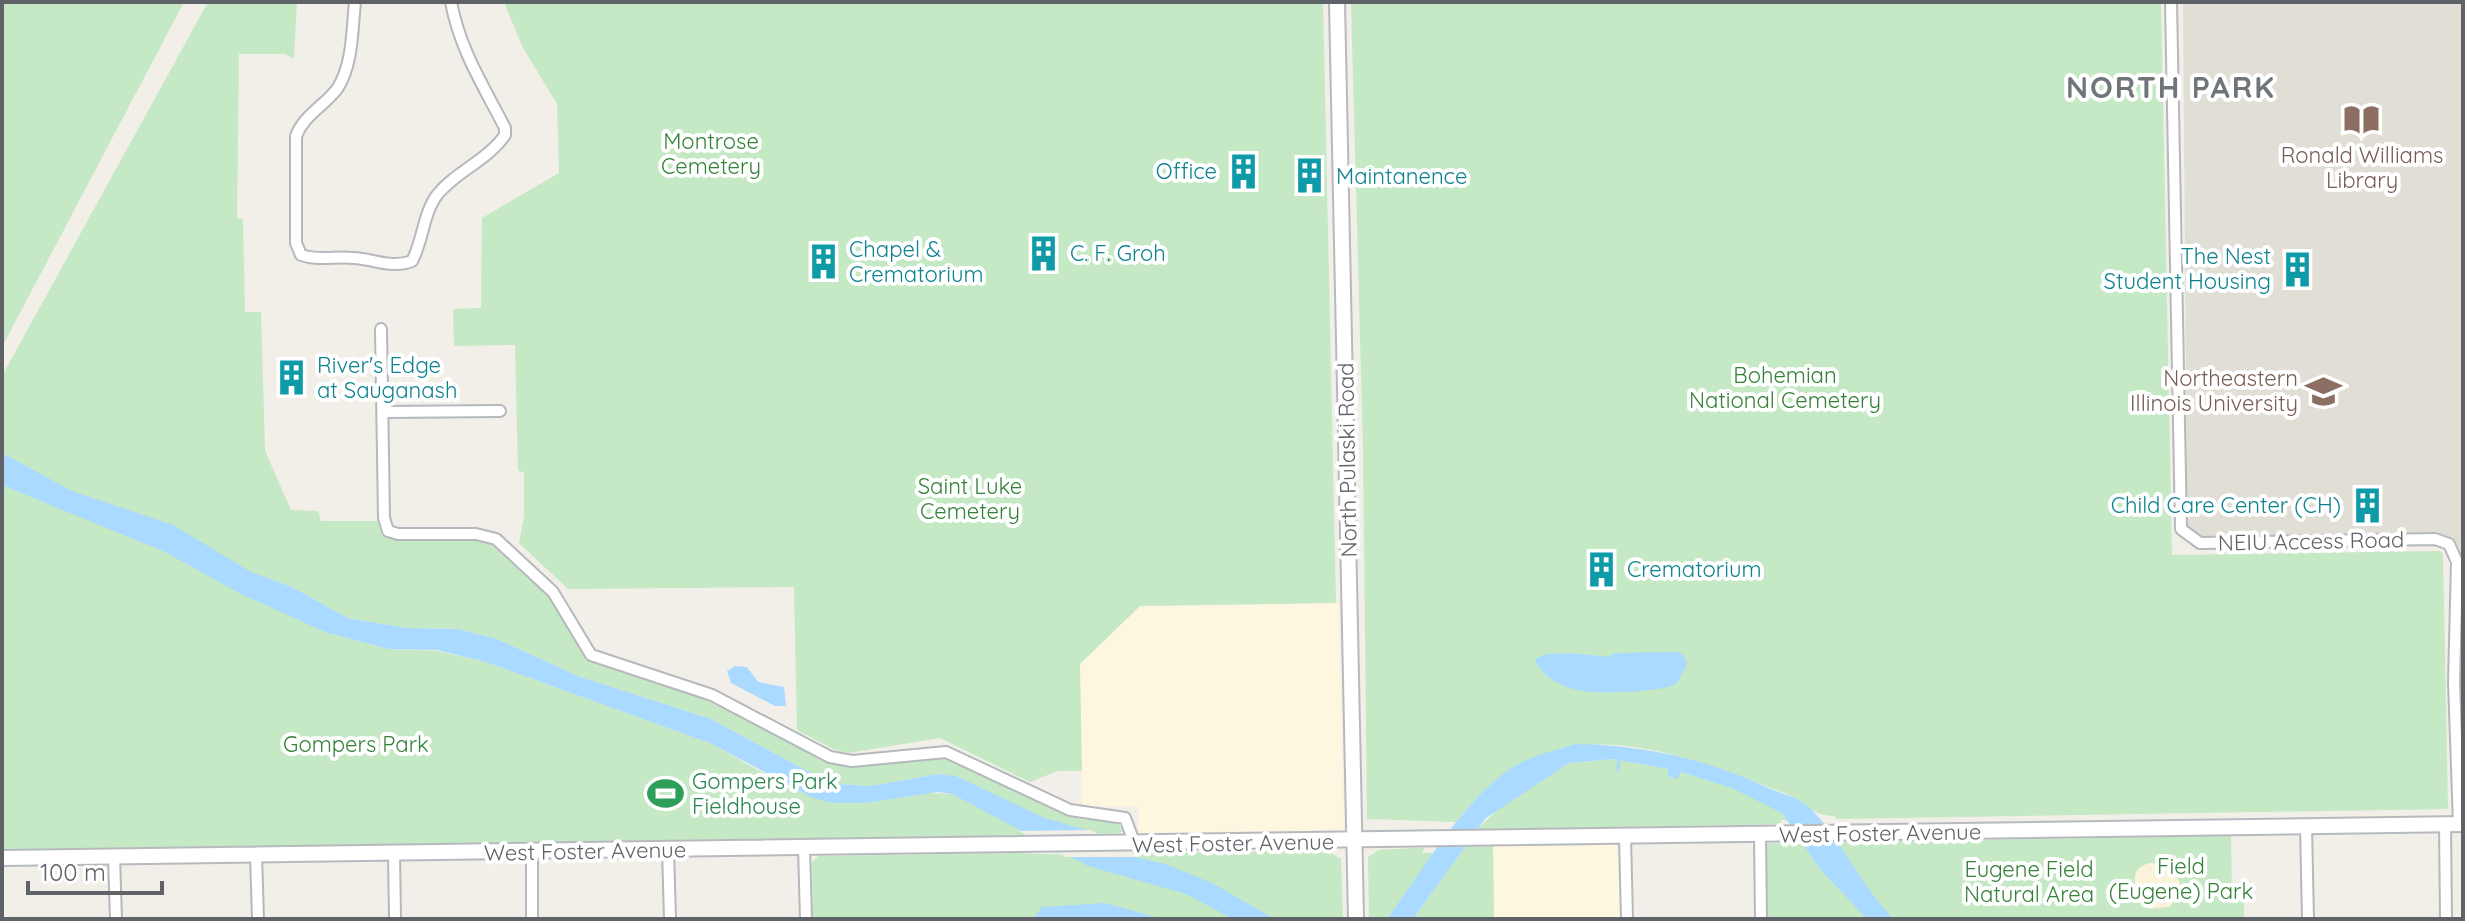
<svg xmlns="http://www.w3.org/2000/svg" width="2465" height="921" viewBox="0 0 2465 921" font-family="Quicksand,sans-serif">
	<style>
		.commercial { fill: #fef7e0 }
		.education { fill: #e1ded6 }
		.green { fill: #c5e8c5 }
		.sand { fill: #fbf3d9 }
		.water { fill: #aadaff }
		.pier { fill: #f1efe8 }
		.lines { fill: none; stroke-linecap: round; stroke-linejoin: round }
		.stream { stroke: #aadaff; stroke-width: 3 }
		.street-casing { stroke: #b5b8bc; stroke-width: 14 }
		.secondary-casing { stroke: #b6babf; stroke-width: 18 }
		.street { stroke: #fff; stroke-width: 10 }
		.secondary { stroke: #fff; stroke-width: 14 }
		.labels { text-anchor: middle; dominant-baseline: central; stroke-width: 8; stroke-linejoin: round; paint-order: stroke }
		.park-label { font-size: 22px; fill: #348238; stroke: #fff }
		.education-label { font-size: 22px; fill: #785e54; stroke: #fff }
		.culture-label { font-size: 22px; fill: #0d838f; stroke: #fff; text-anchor: start }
		.street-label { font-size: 22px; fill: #5f6368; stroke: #fff }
		.leisure-label { font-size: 22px; fill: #27864d; stroke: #fff; text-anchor: start }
		.district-label { font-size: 30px; font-weight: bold; letter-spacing: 2px; fill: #70757a; stroke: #fff }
	</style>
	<rect width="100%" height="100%" fill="#f1efe8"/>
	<!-- commercial -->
	<path class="commercial" d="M1339 603 1344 830 1139 833 1138 806H1082L1080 664 1140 606Z
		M1617 845 1621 919H1494L1493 846Z"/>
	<!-- education -->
	<path class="education" d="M2183 2H2463V714L2459 679 2461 558 2459 547 2451 538 2436 532 2203 537 2187 525Z"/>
	<!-- green -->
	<path class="green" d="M2 2H184L2 347Z
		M208 2H297L294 59 285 54H239L237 218 243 219 245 312H261L265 451 291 510 318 511 321 521H377L382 535 390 538H474L491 544 548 596 590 662 704 699 833 764 851 767 941 757 1078 819 1118 822 1123 832C1077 844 998 796 956 776L938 774 870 786 840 784 809 772 711 719 578 676 497 639 458 629 406 628 348 618 292 587 251 573 325 632 388 649 438 651 486 662 712 744 791 789 952 794 1025 830 1021 831 1027 835 2 850V376Z
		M504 2H1323L1336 603 1140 606 1080 664 1082 771H1058L1030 782 940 738 848 753 833 749 797 730 794 587 568 589 519 543 524 517V472L518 471 515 345 454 346 453 309 481 308 482 218 559 173 557 104 522 46Z
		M1351 2H2161L2172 555 2440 551 2443 554 2448 809 1836 819 1835 816C1807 815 1806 801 1782 792 1661 747 1550 701 1456 822L1367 819 1363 446Z
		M1612 759 1669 769 1677 779 1680 772C1716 781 1763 793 1789 820H1780L1782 824 1747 825 1478 829 1501 806 1569 763Z
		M2231 836 2232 897 2244 898V919H1767L1765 847 1770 843 1841 846 1839 842Z
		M1493 846 1494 919H1413L1465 847Z
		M1413 848H1424L1422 853H1437L1387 919H1369L1368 857 1379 850Z
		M1328 851 1341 859 1343 919H813L812 862 818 856 1014 853 1136 857 1132 853Z"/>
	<!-- sand -->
	<path class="sand" d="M2150 863 2171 865 2182 888 2170 907 2149 909 2137 900C2137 885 2127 869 2150 863Z"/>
	<!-- water -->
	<path class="water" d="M2 453 72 491 173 525 251 572 292 587 348 618 406 628 458 629 497 639 578 676 711 719 809 772 840 784 870 786 938 774 956 776 1042 817 1086 830 1138 858 1165 864 1212 883 1275 919H1233L1186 894 1088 866 952 794 938 792 865 803H833L813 798 712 744 486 662 437 650 388 649 325 632 239 593 165 552 2 485Z
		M1677 652 1683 654 1687 664 1677 683C1664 693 1590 695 1573 689 1558 685 1541 675 1535 660 1544 648 1594 655 1608 657L1615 653Z
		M735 666 747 667 758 682 784 687 786 706H775L731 683 727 671Z
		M1576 744C1642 745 1707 759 1766 787 1784 795 1800 796 1814 812 1845 846 1861 886 1894 919H1867L1820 869 1782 813 1732 788 1681 772 1677 779 1668 776V769L1612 759 1569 763 1486 818 1413 919H1387C1424 870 1469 788 1524 761 1540 754 1559 749 1576 744Z
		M1105 903 1163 919H1033L1042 907Z"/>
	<!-- pier -->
	<path class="pier" d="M1091 830 1138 857H1066L1019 831Z"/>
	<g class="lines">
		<!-- stream -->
		<path class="stream" d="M1618 770 1619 758"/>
		<defs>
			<path id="street" d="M355 2C352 30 353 65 337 89 324 106 304 115 296 136V243L301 255C318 261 336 256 354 258 374 259 392 269 412 261 423 241 423 214 437 195 455 172 488 160 505 135V128C483 85 460 50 451 2
				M2171 2 2181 529 2200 543 2435 539 2449 544 2457 562 2454 682 2459 824
				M381 329 384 518 388 531 398 534H476L496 539 553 592 591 655 712 695 830 757 852 761 946 752 1070 810 1125 818 1135 844
				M383 412 500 411
				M2445 824 2446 919
				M2306 826 2308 919
				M1760 835 1761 919
				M1625 837 1627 919
				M804 848 806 919
				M668 850 670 919
				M532 851V919
				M394 853 395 919
				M256 855 258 919
				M114 857 116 919"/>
			<path id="secondary" d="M1337 2 1356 919
				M2 858 2463 824"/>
		</defs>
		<!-- street casing -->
		<use href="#street" class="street-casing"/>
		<!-- secondary casing -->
		<use href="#secondary" class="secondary-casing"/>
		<!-- street -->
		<use href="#street" class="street"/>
		<!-- secondary -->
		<use href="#secondary" class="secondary"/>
	</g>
	<!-- icons -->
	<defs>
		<symbol id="library-bare" viewBox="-9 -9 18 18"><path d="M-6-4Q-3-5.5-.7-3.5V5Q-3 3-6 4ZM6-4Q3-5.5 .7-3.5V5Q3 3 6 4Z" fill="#8d6e63" stroke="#fff" stroke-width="2.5" paint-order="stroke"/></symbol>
		<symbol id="building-bare" viewBox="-9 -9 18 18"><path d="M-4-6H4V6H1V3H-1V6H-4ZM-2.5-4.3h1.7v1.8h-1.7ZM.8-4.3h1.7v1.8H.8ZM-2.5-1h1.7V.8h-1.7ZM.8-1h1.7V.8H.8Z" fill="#0f9aa8" stroke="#fff" stroke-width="2.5" paint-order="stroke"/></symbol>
		<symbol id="university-bare" viewBox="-9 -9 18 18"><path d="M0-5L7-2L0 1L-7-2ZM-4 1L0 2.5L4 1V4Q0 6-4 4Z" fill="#8d6e63" stroke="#fff" stroke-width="2.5" paint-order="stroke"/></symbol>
		<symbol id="stadium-bare" viewBox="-9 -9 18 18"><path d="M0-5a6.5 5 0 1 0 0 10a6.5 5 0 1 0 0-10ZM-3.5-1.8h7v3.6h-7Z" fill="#2e9e5b" stroke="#fff" stroke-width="2.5" paint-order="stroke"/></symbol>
	</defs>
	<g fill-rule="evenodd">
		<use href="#library-bare" x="2336" y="94" width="51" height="51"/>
		<use href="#building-bare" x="1218" y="146" width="51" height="51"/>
		<use href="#building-bare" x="1284" y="150" width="51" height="51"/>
		<use href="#building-bare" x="1018" y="228" width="51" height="51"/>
		<use href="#building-bare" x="798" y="236" width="51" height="51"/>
		<use href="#building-bare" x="2272" y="244" width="51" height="51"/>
		<use href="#building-bare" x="266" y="352" width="51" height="51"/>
		<use href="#university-bare" x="2298" y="366" width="51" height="51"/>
		<use href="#building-bare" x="2342" y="480" width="51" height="51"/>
		<use href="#building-bare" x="1576" y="544" width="51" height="51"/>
		<use href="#stadium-bare" x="640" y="768" width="51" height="51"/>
	</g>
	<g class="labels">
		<!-- park labels -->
		<g class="park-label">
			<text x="711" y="141">Montrose<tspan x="711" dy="25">Cemetery</tspan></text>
			<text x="1785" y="375">Bohemian<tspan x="1785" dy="25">National Cemetery</tspan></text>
			<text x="970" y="486">Saint Luke<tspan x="970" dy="25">Cemetery</tspan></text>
			<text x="356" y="744">Gompers Park</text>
			<text x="2181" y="866">Field<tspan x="2181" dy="25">(Eugene) Park</tspan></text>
			<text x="2029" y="869">Eugene Field<tspan x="2029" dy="25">Natural Area</tspan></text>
		</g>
		<!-- education labels -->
		<g class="education-label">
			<text x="2362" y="155">Ronald Williams<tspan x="2362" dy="25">Library</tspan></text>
			<text x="2298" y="378" text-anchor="end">Northeastern<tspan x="2298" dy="25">Illinois University</tspan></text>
		</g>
		<!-- culture labels -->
		<g class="culture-label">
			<text x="1217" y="171" text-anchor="end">Office</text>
			<text x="1336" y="176">Maintanence</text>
			<text x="849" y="249">Chapel &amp;<tspan x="849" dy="25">Crematorium</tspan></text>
			<text x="1070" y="253">C. F. Groh</text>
			<text x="2271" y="256" text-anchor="end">The Nest<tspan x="2271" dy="25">Student Housing</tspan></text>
			<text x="317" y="365">River's Edge<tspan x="317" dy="25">at Sauganash</tspan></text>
			<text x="2341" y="505" text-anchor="end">Child Care Center (CH)</text>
			<text x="1627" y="569">Crematorium</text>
		</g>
		<!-- street labels -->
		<g class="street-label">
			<text transform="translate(1347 460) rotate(-91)">North Pulaski Road</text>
			<text transform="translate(2311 541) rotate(-1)">NEIU Access Road</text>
			<text transform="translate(1880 833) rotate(-1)">West Foster Avenue</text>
			<text transform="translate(1233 843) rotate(-1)">West Foster Avenue</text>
			<text transform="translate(585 851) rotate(-1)">West Foster Avenue</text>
		</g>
		<!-- leisure labels -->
		<g class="leisure-label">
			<text x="692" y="781">Gompers Park<tspan x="692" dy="25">Fieldhouse</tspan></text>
		</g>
		<!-- district labels -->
		<g class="district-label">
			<text x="2171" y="87">NORTH PARK</text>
		</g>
	</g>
	<!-- border -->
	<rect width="2465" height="921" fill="none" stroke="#5f6368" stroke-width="8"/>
	<!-- scale -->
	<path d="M28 881v12h134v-12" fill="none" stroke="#5f6368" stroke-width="4"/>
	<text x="40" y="881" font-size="24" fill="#5f6368" stroke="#ffffff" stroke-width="6" paint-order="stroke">100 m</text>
</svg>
